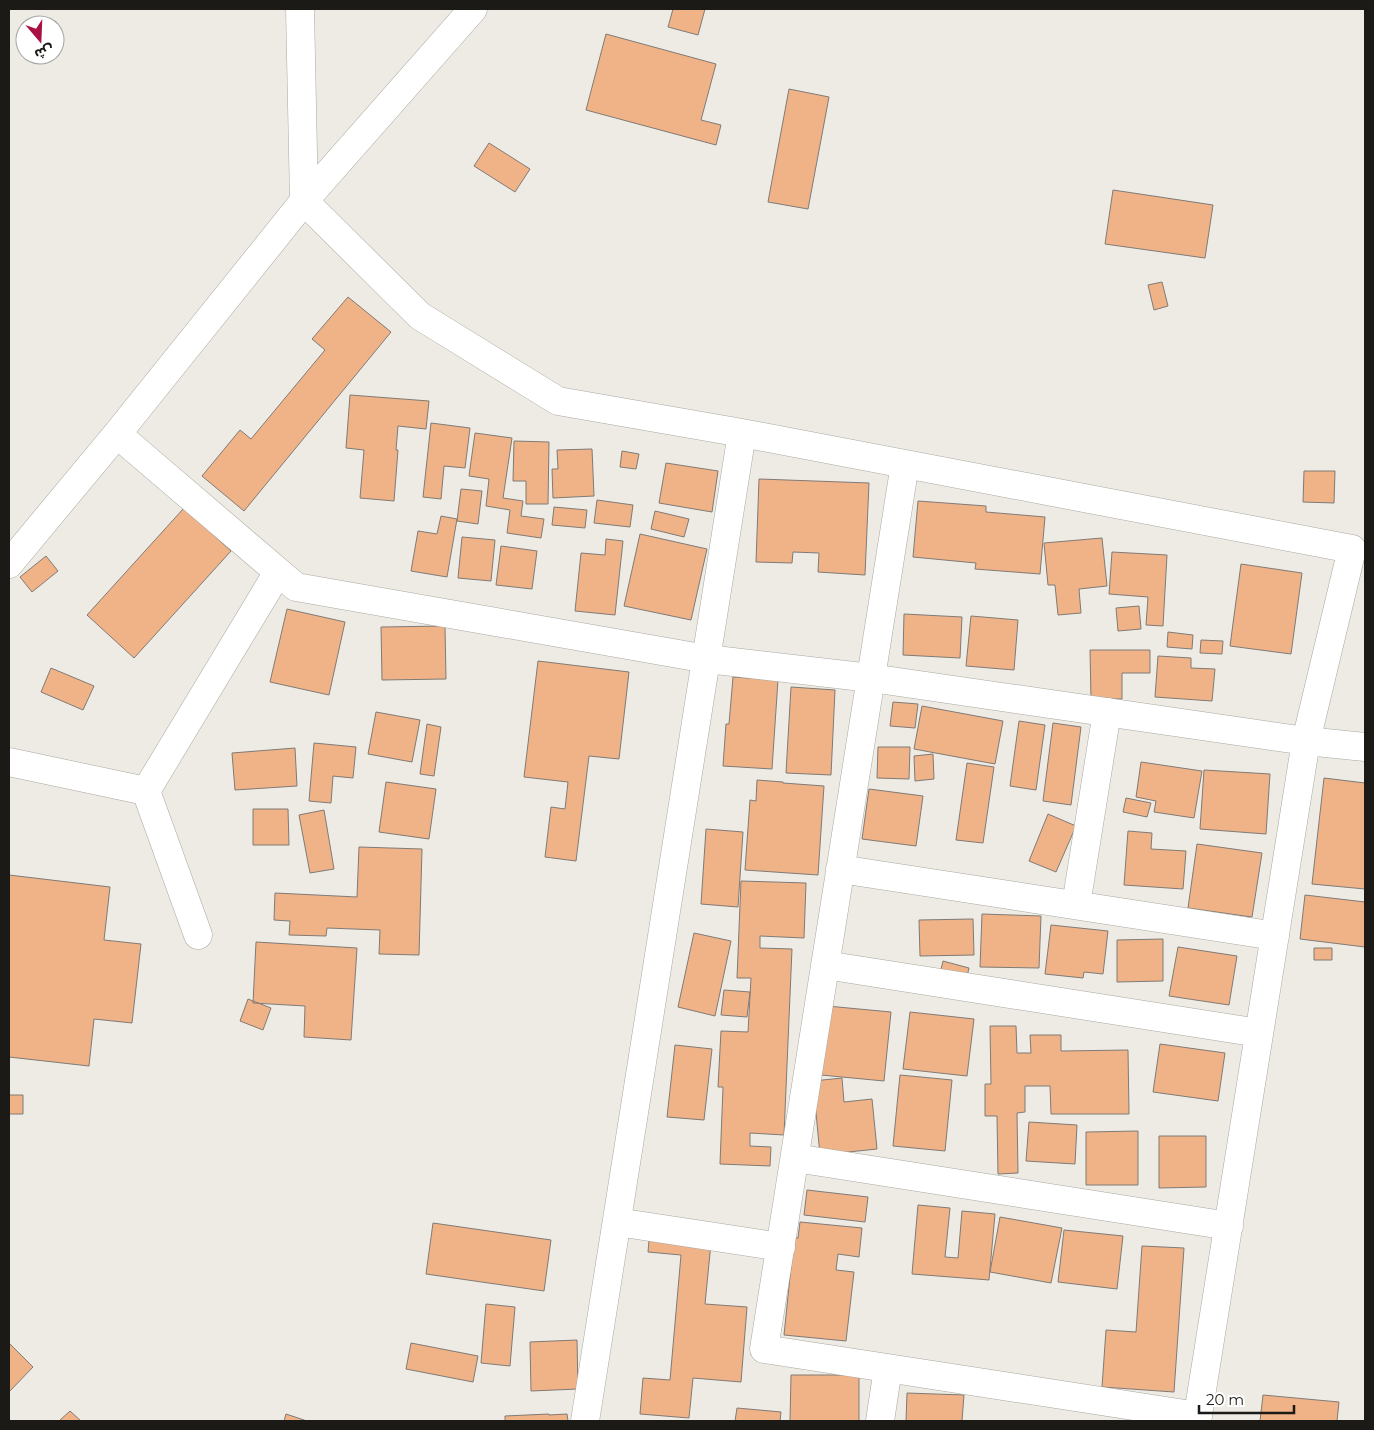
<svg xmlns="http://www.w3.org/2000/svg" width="1374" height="1430" viewBox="0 0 1374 1430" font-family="Montserrat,'Noto Sans Arabic',sans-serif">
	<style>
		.building { fill: #f0b387; stroke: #807a76 }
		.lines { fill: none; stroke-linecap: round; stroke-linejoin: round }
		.street-casing { stroke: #a9a8a1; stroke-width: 29 }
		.secondary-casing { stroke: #a9a8a1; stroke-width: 29 }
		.street { stroke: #fff; stroke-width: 28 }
		.secondary { stroke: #fff; stroke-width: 28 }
	</style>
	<rect width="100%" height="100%" fill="#edebe4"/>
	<!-- building -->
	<path class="building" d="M673 9H705L698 35 668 27Z
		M606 34 716 64 701 120 721 125 716 145 586 110Z
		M789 89 829 97 808 209 768 202Z
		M489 143 530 169 515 192 474 166Z
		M1113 190 1213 205 1205 258 1105 244Z
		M1162 282 1168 306 1154 310 1148 285Z
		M348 297 391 332 244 511 202 476 240 430 251 439 325 350 312 339Z
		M350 395 429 401 426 429 398 426 396 450H398L394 501 360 498 364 450 346 448Z
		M431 423 470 428 465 468 444 466 441 499 423 497Z
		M475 433 512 438 503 498 523 501 521 516 544 519 541 538 507 533 510 510 486 506 489 479 469 476Z
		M514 441 549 442 548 504H526V481H513Z
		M592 449 594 496 553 498 552 469H558L557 450Z
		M622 451 639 454 636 469 620 467Z
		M666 463 718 471 712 512 659 503Z
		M1304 471H1335L1334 503 1303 502Z
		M759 479 869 483 865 575 818 572 819 553 793 552 792 563 756 562Z
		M461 489 482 491 478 524 457 521Z
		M597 500 633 505 630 527 594 523Z
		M918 501 986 506V512L1045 517 1040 574 975 569 976 563 913 557Z
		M554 507 587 510 585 528 552 525Z
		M184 508 231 551 134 658 87 615Z
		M655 511 689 519 684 537 651 529Z
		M441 516 457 519 447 577 411 571 418 531 437 534Z
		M640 534 707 549 691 620 624 606Z
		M462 537 495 540 491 581 458 578Z
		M1102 538 1107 586 1079 589 1081 613 1058 615 1055 585H1048L1044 543Z
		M606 539 623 541 615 615 575 611 581 553 605 555Z
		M501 546 537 551 532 589 496 585Z
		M1112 552 1167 555 1163 626 1146 625 1148 597 1109 594Z
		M46 556 58 571 32 592 20 577Z
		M1241 564 1302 573 1291 654 1230 646Z
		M1139 606 1141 629 1118 631 1116 608Z
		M287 609 345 622 329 695 270 682Z
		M904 614 962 617 960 658 903 655Z
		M971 616 1018 620 1014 670 966 666Z
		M445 626 446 679 382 680 381 627Z
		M1168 632 1193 635 1192 649 1167 647Z
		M1201 640 1223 641 1222 654 1200 653Z
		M1090 650H1150V673H1122V699H1091Z
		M1158 656 1191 658V668L1215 669 1212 701 1155 697Z
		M538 661 629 672 619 759 589 756 576 861 545 857 551 807 565 809 568 782 524 777Z
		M51 668 94 686 83 710 41 692Z
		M733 677 778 680 772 769 723 766 726 724H729Z
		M791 687 835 690 831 775 786 773Z
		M893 702 918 704 915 728 890 726Z
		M922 706 1003 721 995 764 914 749Z
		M376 712 420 720 412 762 368 754Z
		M1019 721 1045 725 1036 790 1010 786Z
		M1053 723 1081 727 1071 805 1043 801Z
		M427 724 441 727 434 776 420 774Z
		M314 743 356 747 353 778 333 776 331 803 309 801Z
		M878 747H910L909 779 877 778Z
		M295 748 297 786 235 790 232 753Z
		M933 754 934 779 915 781 914 756Z
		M1141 762 1202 771 1194 818 1154 812 1156 801 1136 797Z
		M967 763 994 767 983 843 956 840Z
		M1204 770 1270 774 1266 834 1200 829Z
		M1324 778 1365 783V889L1312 884Z
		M757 780 783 782V783L824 786 818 875 745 870 750 800 756 801Z
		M386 782 436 789 429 839 379 832Z
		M869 789 923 796 916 846 862 839Z
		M1126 798 1151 803 1147 817 1123 812Z
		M253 809H288L289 845H253Z
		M324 810 334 869 310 873 299 815Z
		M1048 814 1076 826 1056 872 1029 861Z
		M706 829 743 832 738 907 701 904Z
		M1128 831 1152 833 1151 849 1186 851 1183 889 1124 885Z
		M1197 844 1262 853 1252 917 1188 908Z
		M359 847 422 849 419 955 379 954 380 930 327 928 326 936 289 935 290 921 274 920 275 893 357 897Z
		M9 875 110 887 104 940 141 944 132 1023 94 1019 89 1066 9 1057Z
		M741 881 806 883 804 938 760 936V948L792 949 784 1135 750 1133V1146L771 1147 770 1166 720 1164 723 1087H718L721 1031 748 1032 751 978H737Z
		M1305 895 1365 902V947L1300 939Z
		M982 914 1041 916 1039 968 980 967Z
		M973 919 974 955 920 956 919 920Z
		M1051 925 1108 931 1103 974 1084 972 1083 978 1045 974Z
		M694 933 731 941 715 1016 678 1007Z
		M1163 939V981L1117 982V940Z
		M256 942 357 948 351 1040 304 1037 305 1006 253 1003Z
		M1178 947 1237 956 1229 1005 1169 996Z
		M1314 948H1332V960H1314Z
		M943 961 969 968 966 981 940 974Z
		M724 990 750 992 747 1017 721 1015Z
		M248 999 271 1008 263 1030 240 1021Z
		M827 1006 891 1012 884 1081 821 1075Z
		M910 1012 974 1019 967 1076 903 1069Z
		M990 1026H1016L1017 1053H1031L1030 1035H1061V1051L1128 1050 1129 1114H1051L1050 1086H1025V1112L1017 1113 1018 1173 998 1174 997 1116H985V1084H991Z
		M1160 1044 1225 1053 1218 1101 1153 1092Z
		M675 1045 712 1049 704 1120 667 1117Z
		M900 1075 952 1080 945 1151 893 1146Z
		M842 1078 844 1102 872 1099 877 1149 820 1155 813 1081Z
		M9 1095H23V1114H9Z
		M1029 1122 1077 1125 1075 1164 1026 1161Z
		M1138 1131V1185H1086V1132Z
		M1159 1136H1206V1187L1159 1188Z
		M807 1190 868 1197 865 1222 804 1215Z
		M918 1205 950 1208 945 1257 958 1258 962 1211 995 1214 989 1280 912 1274Z
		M1000 1217 1062 1228 1051 1283 990 1272Z
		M800 1222 862 1228 859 1257 838 1254 836 1270 854 1272 846 1341 784 1335 794 1238H798Z
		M433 1223 551 1240 544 1291 426 1274Z
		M650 1228 712 1233 705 1304 747 1307 741 1382 693 1378 689 1418 640 1414 643 1378 670 1380 681 1255 648 1252Z
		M1064 1230 1123 1236 1117 1289 1058 1282Z
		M1142 1246 1184 1248 1174 1392 1102 1387 1106 1330 1136 1332Z
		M486 1304 515 1307 510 1366 481 1363Z
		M577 1340 578 1389 531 1391 530 1342Z
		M9 1343 33 1367 9 1392Z
		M411 1343 478 1356 473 1382 406 1369Z
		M791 1375H859V1421H790Z
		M907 1393 964 1395 962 1421H906Z
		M1263 1395 1339 1402 1337 1421H1260Z
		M737 1408 781 1412 780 1421H735Z
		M70 1411 81 1421H59Z
		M286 1414 307 1421H284Z
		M549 1414V1415L567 1414 568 1421H505V1416Z"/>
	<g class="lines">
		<defs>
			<path id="street" d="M304 201 420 316 558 401 742 433 1352 549 1306 741 1197 1421
				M905 464 764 1349 1198 1416
				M9 762 146 791 278 572
				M146 791 198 935
				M840 869 1275 936
				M1076 905 1107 712
				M825 965 1259 1033
				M795 1158 1229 1226
				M617 1222 781 1247
				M585 1421 742 433
				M880 1421 888 1368"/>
			<path id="secondary" d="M300 9 304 201
				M117 434 296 587 707 659 871 678 1306 741 1365 747
				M9 564 117 434 304 201 473 9"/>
		</defs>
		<!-- street casing -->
		<use href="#street" class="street-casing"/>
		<!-- secondary casing -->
		<use href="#secondary" class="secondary-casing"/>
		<!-- street -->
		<use href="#street" class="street"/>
		<!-- secondary -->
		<use href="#secondary" class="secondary"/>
	</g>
	<!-- border -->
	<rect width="1374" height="1430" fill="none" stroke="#1b1a17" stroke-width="20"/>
	<!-- north arrow -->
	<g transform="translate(40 40) rotate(161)"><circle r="24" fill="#ffffff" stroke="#a4a3a2"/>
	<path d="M0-4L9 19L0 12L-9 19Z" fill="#a81141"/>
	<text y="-8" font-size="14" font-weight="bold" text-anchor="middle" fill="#1b1a17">ش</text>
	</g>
	<!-- scale -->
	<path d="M1199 1405v8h95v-8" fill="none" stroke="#1b1a17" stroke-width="2.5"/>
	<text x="1206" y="1405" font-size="15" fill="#1b1a17" stroke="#ffffff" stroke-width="4" paint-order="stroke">20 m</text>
</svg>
